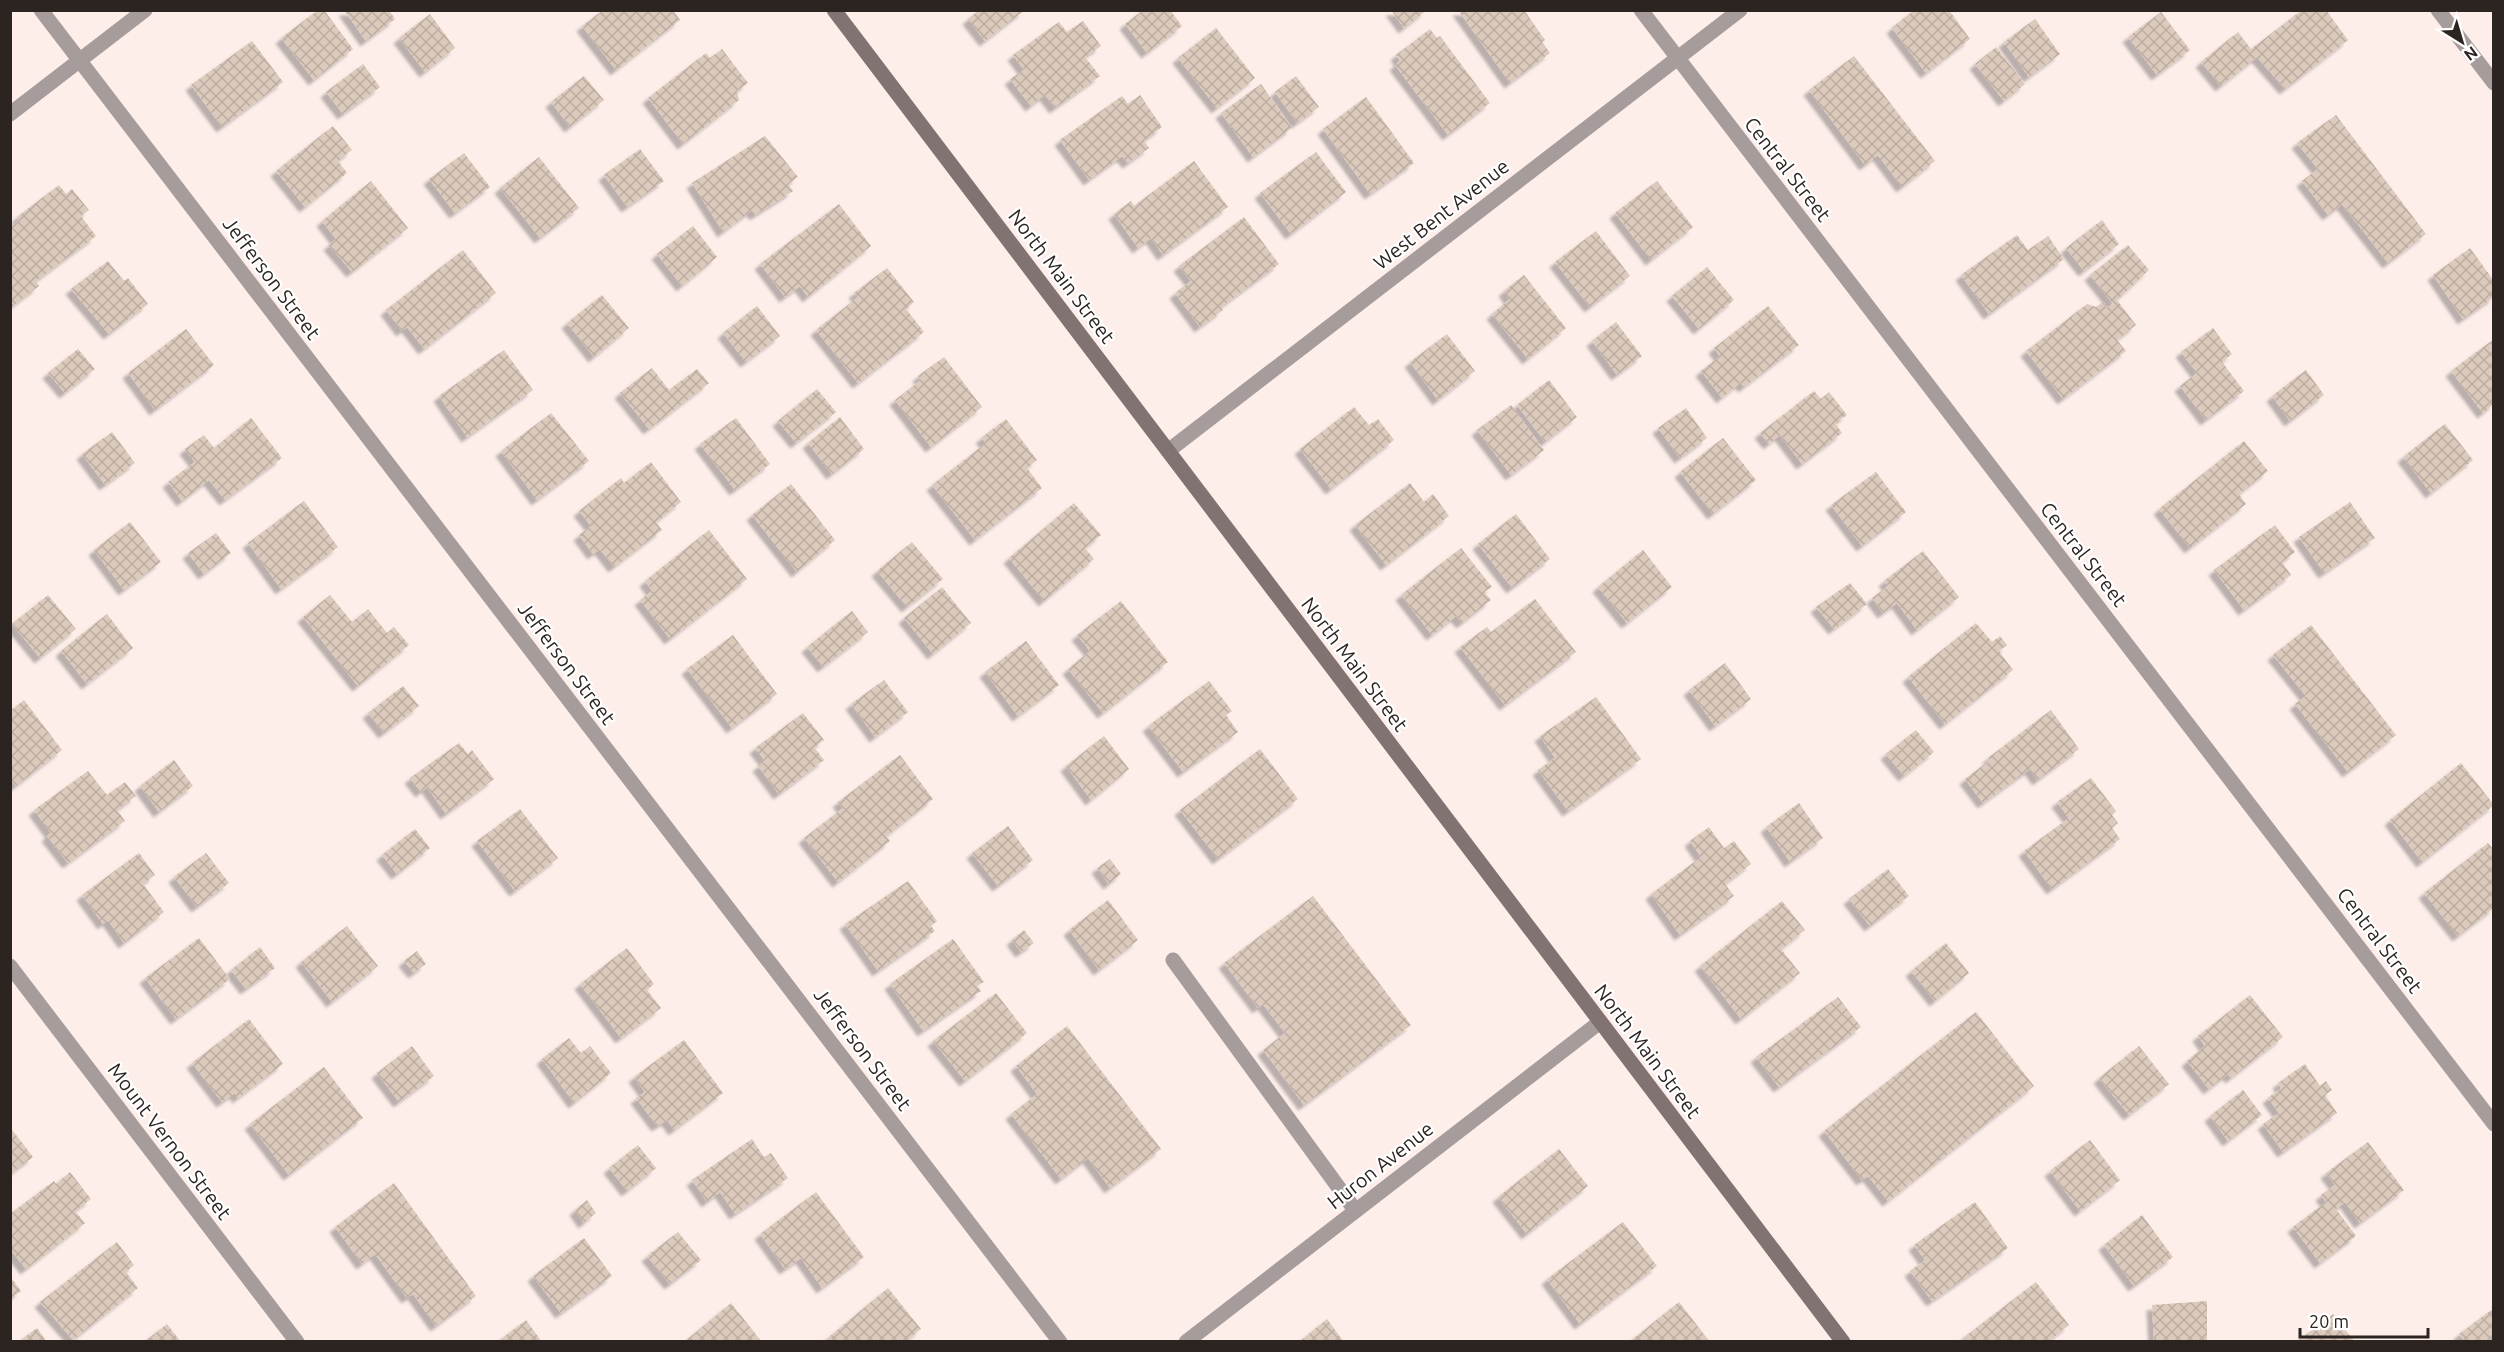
<svg xmlns="http://www.w3.org/2000/svg" width="2504" height="1352" viewBox="0 0 2504 1352" font-family="Ubuntu,sans-serif">
	<style>
		.building { fill: url(#building-cross-hatch); filter: url(#shadow) }
		.lines { fill: none; stroke-linecap: round; stroke-linejoin: round }
		.lane { stroke: #a79c9c; stroke-width: 15 }
		.street { stroke: #a79c9c; stroke-width: 15 }
		.secondary { stroke: #827373; stroke-width: 15 }
		.labels { text-anchor: middle; dominant-baseline: central; stroke-width: 4.5; stroke-linejoin: round; paint-order: stroke }
		.street-label { font-size: 20px; fill: #2c2421; stroke: #fff }
	</style>
	<defs>
		<pattern id="building-cross-hatch" width="8" height="8" patternUnits="userSpaceOnUse" patternTransform="scale(1.5)"><rect width="8" height="8" fill="#dccabc"/><path d="M0 0l8 8M0 8l8-8" fill="none" stroke="#bdada1"/></pattern>
		<filter id="shadow"><feDropShadow dx="-5.5" dy="5.5" stdDeviation="1.5" flood-color="#0004"/></filter>
	</defs>
	<rect width="100%" height="100%" fill="#fdeeea"/>
	<!-- building -->
	<path class="building" d="M318 10H324L353 49 314 80 281 38Z
		M344 10H389L395 19 366 41Z
		M603 10H673L680 20 616 70 582 26Z
		M979 10H1025L985 41 968 19Z
		M1143 10H1170L1182 26 1147 53 1125 24Z
		M1391 10H1427L1404 28Z
		M1458 10H1524L1545 40 1542 42 1550 53 1510 83Z
		M1914 10H1949L1970 39 1926 73 1892 28Z
		M2302 10H2326L2348 40 2285 89 2257 57 2221 86 2201 62 2238 32 2251 49Z
		M2161 12 2190 50 2157 75 2128 37Z
		M430 14 455 48 425 72 399 38Z
		M2035 19 2060 54 2029 77 2004 42Z
		M1083 21 1101 46 1085 57 1100 76 1055 108 1045 95 1031 106 1010 79 1024 70 1013 55 1059 22 1067 32Z
		M1216 28 1255 78 1217 108 1178 58Z
		M1430 29 1437 38 1440 36 1490 103 1448 135 1395 65 1400 61 1396 55Z
		M252 41 283 82 222 127 191 85Z
		M1996 47 2025 84 2004 101 1975 64Z
		M722 49 748 83 737 91 739 100 683 144 648 98 706 53 710 58Z
		M1854 56 1935 161 1902 187 1878 155 1865 165 1809 90Z
		M363 64 380 87 343 114 326 92Z
		M584 76 604 100 570 127 551 102Z
		M1296 76 1319 107 1297 123 1275 92Z
		M1261 84 1292 128 1253 157 1221 113Z
		M1140 95 1162 127 1144 141 1149 148 1128 163 1122 156 1089 180 1060 140 1122 96 1128 104Z
		M1366 97 1414 163 1370 194 1323 129Z
		M2336 115 2426 234 2388 263 2342 204 2328 215 2302 181 2318 169 2297 143Z
		M333 126 352 150 338 161 347 173 305 207 276 171Z
		M765 136 798 177 788 184 793 191 755 215 752 210 723 232 692 183Z
		M640 149 664 181 627 207 604 175Z
		M1316 152 1346 192 1291 234 1260 193Z
		M464 153 490 187 455 213 429 179Z
		M539 157 579 208 540 238 500 188Z
		M1194 161 1228 207 1163 255 1151 238 1138 248 1114 214 1131 201 1134 206Z
		M371 181 408 228 352 272 329 245 336 239 322 221Z
		M1657 181 1693 227 1651 260 1615 213Z
		M59 185 66 194 72 189 89 210 81 216 96 236 36 281 39 286 14 305 10 301V256L15 252 10 245V227L19 221 17 217Z
		M839 204 871 246 808 297 800 286 785 297 760 264Z
		M1244 217 1279 264 1221 307 1223 310 1200 327 1175 293 1191 281 1179 266Z
		M2102 220 2119 244 2084 271 2066 248Z
		M693 226 717 257 682 286 657 254Z
		M1596 231 1630 276 1590 307 1555 262Z
		M2017 235 2028 250 2048 236 2064 259 1989 314 1961 275Z
		M2128 245 2149 270 2117 300 2136 325 2117 340 2126 351 2063 399 2026 351 2087 304 2096 307 2103 302 2107 308 2113 304 2090 275Z
		M2470 248 2494 281V297L2463 319 2433 275Z
		M463 250 496 293 424 349 407 327 402 331 386 310Z
		M108 261 124 281 128 278 148 304 109 334 71 289Z
		M1707 267 1734 300 1699 329 1672 296Z
		M887 268 914 302 906 309 924 332 858 383 816 330 858 297 854 293Z
		M1524 275 1566 328 1528 359 1492 314 1510 299 1504 291Z
		M602 295 629 328 594 357 567 323Z
		M757 306 780 336 746 362 723 333Z
		M1768 306 1799 345 1744 387 1740 383 1722 398 1701 371 1720 356 1714 348Z
		M1616 322 1642 356 1617 375 1592 341Z
		M2213 328 2232 354 2222 362 2244 391 2206 420 2180 386 2197 373 2181 352Z
		M186 329 214 365 155 410 128 373Z
		M1447 334 1475 371 1438 400 1410 362Z
		M2494 339V404L2483 413 2451 371Z
		M78 349 95 369 65 393 48 373Z
		M504 350 533 390 467 437 439 396Z
		M944 357 982 407 931 447 895 400 921 380 918 376Z
		M652 368 669 390 697 369 709 383 649 429 620 393Z
		M2306 370 2324 395 2290 421 2272 396Z
		M1549 380 1577 417 1545 442 1517 405Z
		M817 389 836 412 796 443 778 421Z
		M1814 391 1821 399 1829 392 1847 415 1835 423 1842 433 1802 464 1780 435 1769 444 1760 433Z
		M1511 405 1544 450 1511 475 1477 430Z
		M1354 407 1369 425 1378 419 1394 440 1331 489 1300 449Z
		M1686 408 1707 438 1680 458 1658 428Z
		M551 413 589 461 537 500 501 451Z
		M840 417 864 449 832 474 808 443Z
		M251 418 282 458 225 500 209 480 182 501 168 482 195 462 185 449 204 435 214 448Z
		M736 418 770 464 735 490 700 444Z
		M1006 419 1037 460 1027 468 1042 488 975 540 932 485 986 443 981 438Z
		M2445 424 2473 460 2431 493 2403 457Z
		M112 432 135 463 105 485 82 454Z
		M1723 438 1756 480 1713 514 1680 472Z
		M2244 441 2268 471 2239 494 2246 504 2190 548 2159 509Z
		M651 462 681 502 656 522 662 530 614 567 600 549 593 554 579 535 591 526 579 511 621 478 624 483Z
		M1876 472 1906 512 1862 546 1831 505Z
		M1410 483 1424 502 1433 494 1449 516 1386 565 1355 525Z
		M791 484 835 540 797 572 752 515Z
		M304 501 338 547 281 589 248 543Z
		M2350 502 2375 538 2324 573 2299 537Z
		M1074 503 1101 535 1085 548 1094 559 1044 601 1009 558Z
		M1516 514 1550 559 1512 588 1478 544Z
		M130 522 161 562 124 590 94 550Z
		M2275 525 2295 552 2282 562 2291 575 2244 610 2214 570Z
		M709 530 747 579 670 639 640 600 652 591 645 581Z
		M216 533 231 553 204 574 188 553Z
		M912 542 943 579 907 607 877 571Z
		M1461 548 1492 587 1484 592 1491 600 1462 623 1456 616 1432 635 1401 595Z
		M1643 550 1672 587 1627 623 1598 587Z
		M1923 551 1959 597 1917 630 1897 603 1883 613 1872 598 1888 586 1884 581Z
		M1850 583 1867 604 1834 629 1816 607Z
		M942 587 971 623 933 654 904 618Z
		M48 595 76 629 40 658 12 624Z
		M330 595 352 622 368 609 387 633 394 627 409 645 358 686 303 617Z
		M1535 599 1576 652 1505 705 1460 647 1487 627 1491 632Z
		M1121 601 1168 662 1103 713 1068 669 1090 651 1077 635Z
		M852 611 868 632 823 667 807 647Z
		M107 614 133 648 87 684 61 651Z
		M1976 623 1992 642 2000 636 2007 645 1999 651 2013 670 1945 724 1908 677Z
		M2311 625 2396 735 2348 772 2295 704 2306 696 2273 655Z
		M733 635 777 694 732 728 687 669Z
		M1026 641 1059 685 1018 716 985 672Z
		M1725 663 1751 699 1715 726 1689 690Z
		M884 680 908 712 875 737 851 704Z
		M1209 681 1232 711 1226 715 1238 732 1183 772 1148 726Z
		M403 686 419 706 384 733 368 713Z
		M1596 697 1641 759 1568 811 1538 770 1555 758 1540 736Z
		M24 700 62 750 16 786 10 779V711Z
		M2051 710 2079 749 2038 780 2030 769 1983 803 1965 779 1990 760 1988 758Z
		M803 713 824 740 814 747 824 760 779 794 758 766 765 761 755 748Z
		M1916 730 1934 752 1904 776 1886 754Z
		M1104 736 1129 769 1091 800 1066 766Z
		M459 743 468 754 472 750 494 779 446 814 427 787 421 792 410 778Z
		M1260 749 1298 799 1218 859 1180 810Z
		M900 755 933 799 886 836 890 841 838 882 804 838 843 808 838 802Z
		M174 760 193 786 159 812 140 786Z
		M2461 763 2494 805 2422 862 2390 820Z
		M88 771 107 795 125 782 136 796 117 810 125 821 68 863 47 836 51 833 34 810Z
		M2091 778 2116 811 2112 815 2118 823 2112 828 2120 839 2052 889 2024 851 2069 818 2057 802Z
		M1799 803 1823 838 1790 862 1766 827Z
		M520 809 558 858 515 891 477 841Z
		M1008 826 1033 860 998 886 972 853Z
		M1709 827 1724 848 1734 841 1751 864 1725 884 1734 896 1680 935 1651 894 1701 857 1690 841Z
		M415 829 430 848 397 874 382 855Z
		M2488 843 2494 850V908L2458 936 2424 893Z
		M139 853 155 875 143 884 164 912 124 943 108 920 103 924 82 895Z
		M206 853 229 883 197 907 174 877Z
		M1110 859 1121 874 1109 884 1097 868Z
		M1888 869 1909 896 1870 926 1849 899Z
		M908 881 937 921 931 926 935 931 878 971 845 924Z
		M1313 896 1411 1025 1304 1105 1263 1050 1285 1033 1263 1004 1258 1008 1224 963Z
		M1108 900 1138 940 1099 970 1069 930Z
		M1782 901 1805 930 1781 949 1800 973 1741 1019 1700 966Z
		M347 926 378 966 332 1002 301 962Z
		M1024 930 1034 943 1021 952 1012 940Z
		M199 938 230 979 176 1019 145 978Z
		M953 939 984 982 977 986 981 991 923 1031 890 984Z
		M1946 943 1969 973 1935 1001 1911 971Z
		M260 947 275 968 246 989 231 970Z
		M627 948 654 984 647 990 661 1008 621 1038 580 984Z
		M417 951 426 964 414 973 404 961Z
		M996 993 1027 1033 965 1081 933 1041Z
		M2250 995 2283 1037 2231 1078 2228 1074 2209 1089 2187 1061 2205 1046 2198 1036Z
		M1838 997 1861 1027 1779 1087 1756 1057Z
		M1976 1012 2034 1086 1888 1201 1868 1176 1862 1180 1824 1131Z
		M249 1019 283 1064 238 1098 235 1093 222 1102 192 1063Z
		M1067 1026 1161 1149 1110 1188 1088 1158 1061 1179 1011 1114 1037 1094 1016 1066Z
		M569 1038 581 1053 590 1046 611 1073 574 1103 542 1059Z
		M684 1040 723 1093 674 1130 667 1120 657 1126 636 1098 645 1092 634 1077Z
		M412 1046 434 1076 399 1102 377 1073Z
		M2139 1046 2169 1084 2129 1115 2099 1078Z
		M2305 1064 2320 1086 2326 1081 2332 1090 2325 1095 2337 1113 2283 1152 2263 1124 2279 1113 2268 1098 2281 1088 2278 1083Z
		M324 1067 363 1118 289 1175 250 1124Z
		M2243 1090 2262 1115 2228 1141 2210 1116Z
		M10 1127 33 1157 10 1174Z
		M752 1139 764 1157 771 1153 788 1178 735 1214 720 1192 707 1202 692 1180Z
		M2090 1140 2120 1180 2080 1211 2050 1171Z
		M2368 1142 2404 1190 2360 1223 2345 1202 2336 1209 2356 1236 2320 1263 2293 1227 2326 1202 2321 1195 2335 1185 2326 1173Z
		M638 1145 656 1168 627 1191 609 1168Z
		M1559 1149 1588 1186 1527 1234 1498 1197Z
		M70 1172 91 1199 75 1211 85 1223 26 1269 10 1249V1214L54 1181 56 1184Z
		M394 1183 476 1296 436 1326 413 1294 407 1298 375 1254 362 1264 335 1227Z
		M816 1192 864 1257 822 1288 801 1258 785 1269 760 1234Z
		M587 1200 596 1213 584 1223 575 1210Z
		M1975 1202 2008 1248 1932 1301 1910 1271 1925 1260 1914 1245Z
		M2142 1215 2173 1257 2134 1286 2104 1245Z
		M1623 1222 1657 1266 1580 1324 1547 1279Z
		M678 1232 701 1260 670 1284 647 1256Z
		M584 1238 612 1276 561 1313 533 1276Z
		M117 1242 134 1265 126 1272 138 1288 73 1340 40 1302Z
		M10 1276 21 1291 10 1299Z
		M2036 1282 2069 1325 2048 1342H1965L1963 1338Z
		M888 1288 921 1329 905 1342H823Z
		M2207 1301V1341L2154 1342 2152 1305Z
		M1679 1302 1710 1342H1629Z
		M731 1303 762 1342H684Z
		M2494 1308V1342H2465L2459 1334Z
		M2333 1314 2355 1342H2296Z
		M1327 1319 1344 1342H1299Z
		M526 1320 542 1342H497Z
		M167 1324 181 1342H144Z
		M37 1328 47 1342H18Z"/>
	<g class="lines">
		<!-- lane -->
		<path class="lane" d="M1173 960 1355 1210"/>
		<!-- street -->
		<path class="street" d="M41 10 1060 1342
			M1641 10 2494 1124
			M2438 10 2494 83
			M10 114 145 10
			M1168 451 1740 10
			M10 966 297 1342
			M1186 1342 1600 1022"/>
		<!-- secondary -->
		<path class="secondary" d="M834 10 1843 1342"/>
	</g>
	<g class="labels">
		<!-- street labels -->
		<g class="street-label">
			<text transform="translate(1788 169) rotate(52)">Central Street</text>
			<text transform="translate(1441 214) rotate(-38)">West Bent Avenue</text>
			<text transform="translate(1062 276) rotate(53)">North Main Street</text>
			<text transform="translate(272 278) rotate(53)">Jefferson Street</text>
			<text transform="translate(2084 554) rotate(52)">Central Street</text>
			<text transform="translate(567 663) rotate(53)">Jefferson Street</text>
			<text transform="translate(1355 664) rotate(53)">North Main Street</text>
			<text transform="translate(2380 940) rotate(53)">Central Street</text>
			<text transform="translate(863 1049) rotate(53)">Jefferson Street</text>
			<text transform="translate(1648 1051) rotate(53)">North Main Street</text>
			<text transform="translate(170 1141) rotate(53)">Mount Vernon Street</text>
			<text transform="translate(1380 1165) rotate(-38)">Huron Avenue</text>
		</g>
	</g>
	<!-- border -->
	<rect width="2504" height="1352" fill="none" stroke="#2c2421" stroke-width="24"/>
	<!-- north arrow -->
	<g transform="translate(2462 42) rotate(143)" stroke="#ffffff" stroke-width="4.5" paint-order="stroke">
	<path d="M0-4.5L10 22L0 15L-10 22Z" fill="#2c2421"/>
	<text y="-9" font-size="16" font-weight="bold" text-anchor="middle" fill="#2c2421">N</text>
	</g>
	<!-- scale -->
	<path d="M2300 1328v9h128v-9" fill="none" stroke="#2c2421" stroke-width="3"/>
	<text x="2309" y="1328" font-size="18" fill="#2c2421" stroke="#ffffff" stroke-width="4.5" paint-order="stroke">20 m</text>
</svg>
